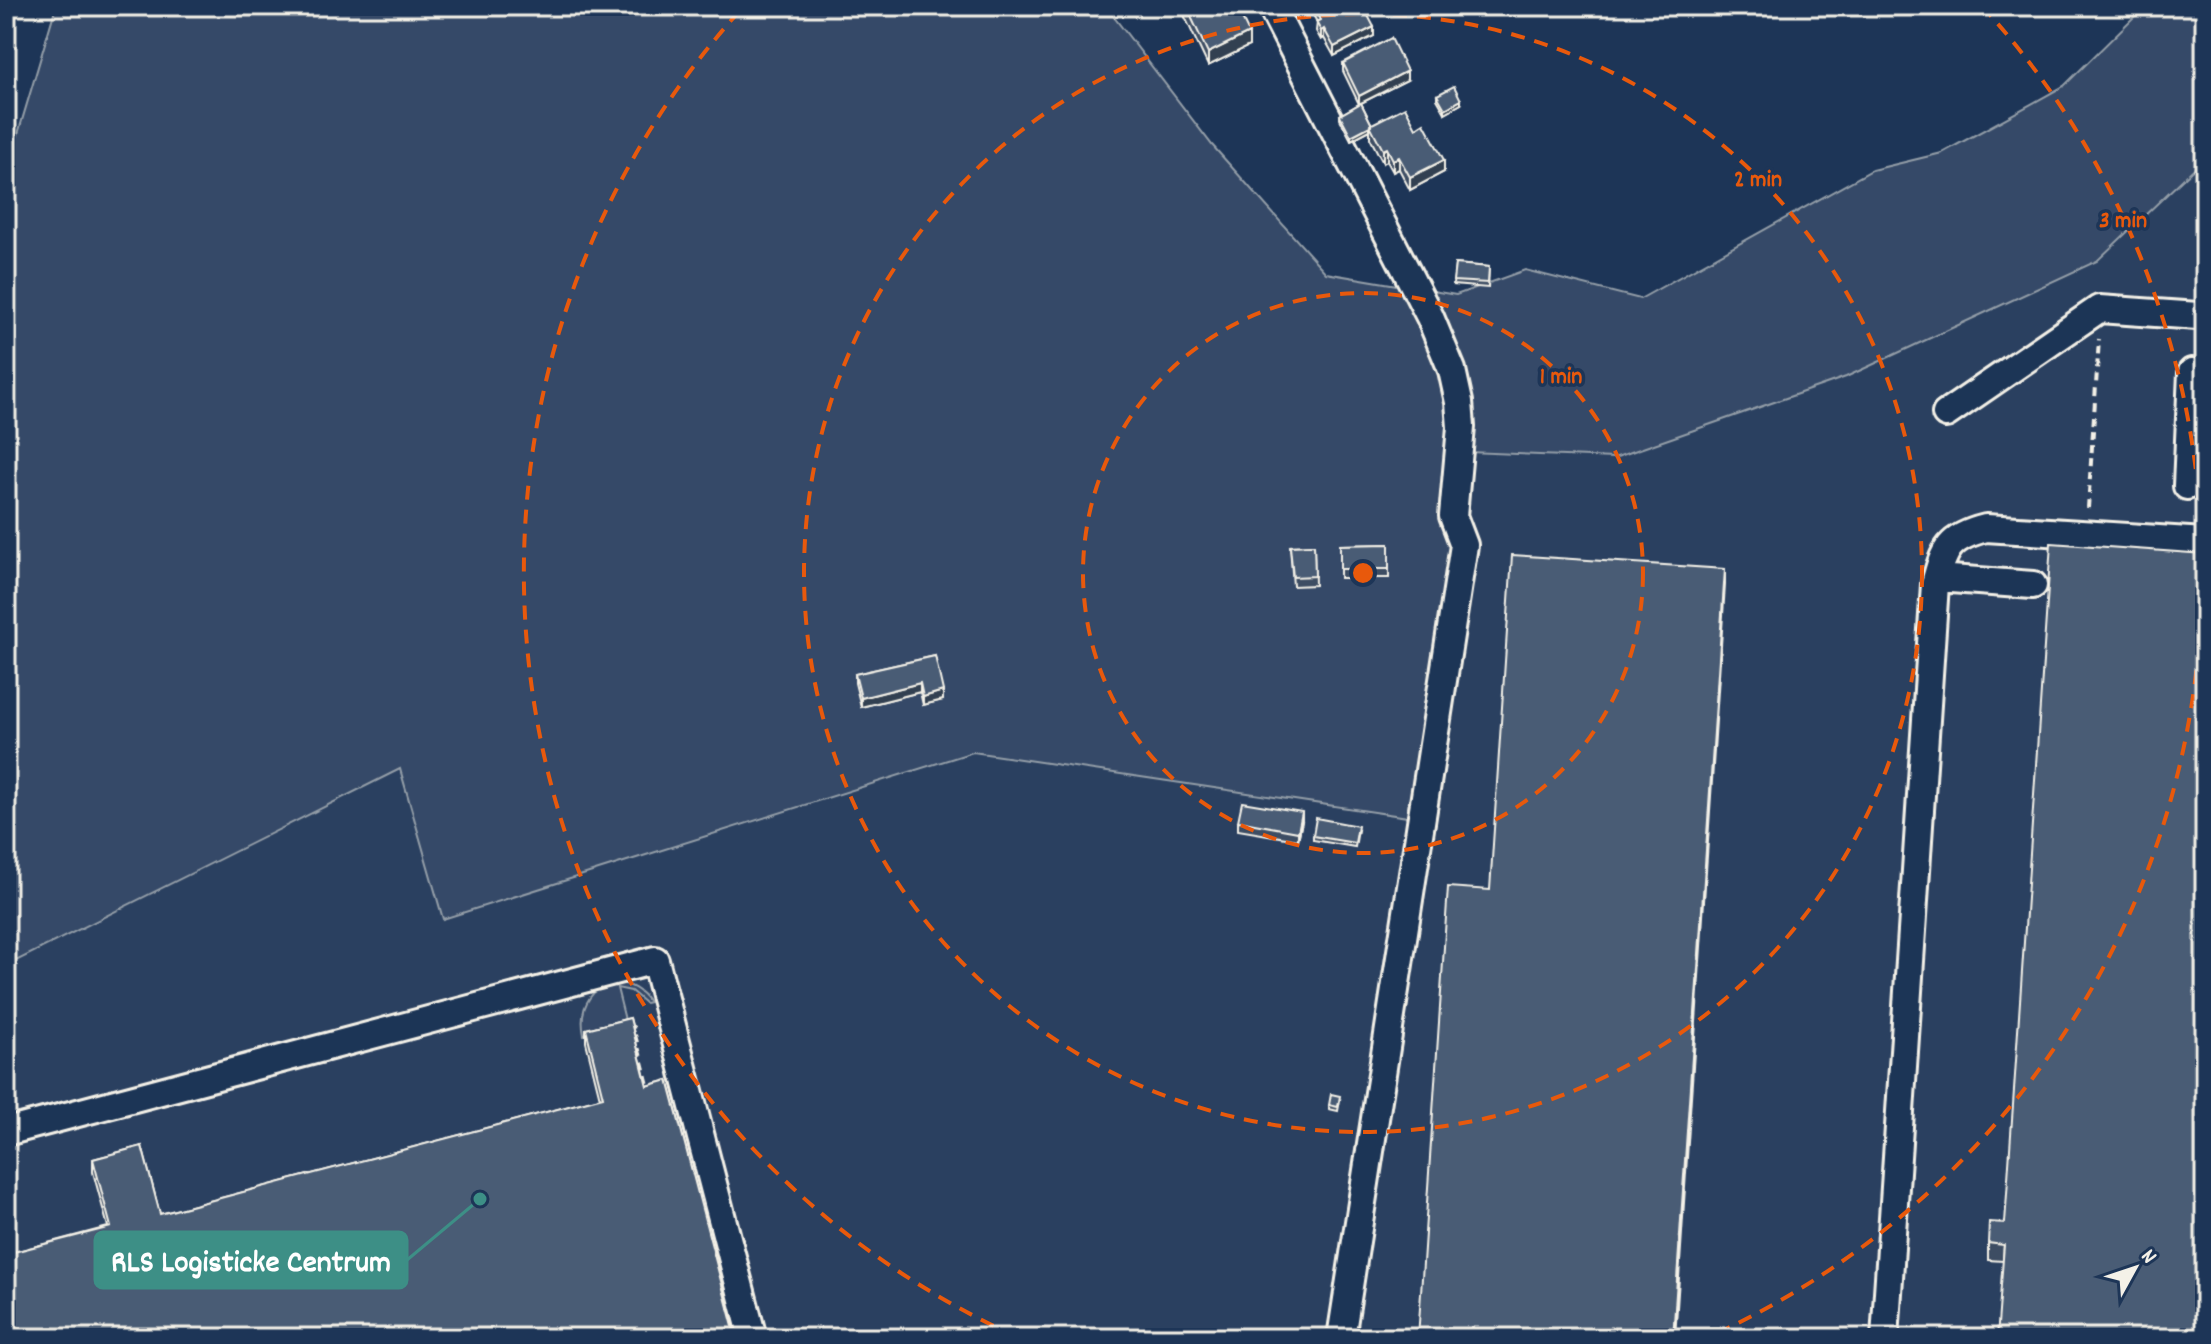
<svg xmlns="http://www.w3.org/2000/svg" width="2211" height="1344" viewBox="0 0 2211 1344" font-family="Dekko,sans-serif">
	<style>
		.built { fill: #2a4060 }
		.green { fill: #354a67; stroke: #949ea8; stroke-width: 2 }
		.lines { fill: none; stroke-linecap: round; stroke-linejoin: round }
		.minor-casing { stroke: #f4f1e8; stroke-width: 32 }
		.path { stroke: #f4f1e8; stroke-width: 4; stroke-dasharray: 8 6; stroke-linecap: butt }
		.minor { stroke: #1d3557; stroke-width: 26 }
		.wall { fill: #3e4e64; stroke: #f4f1e8; stroke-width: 2 }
		.shaded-wall { fill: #324051; stroke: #f4f1e8; stroke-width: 2 }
		.building { fill: #485b74; stroke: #f4f1e8; stroke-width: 2 }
		.ring { fill: none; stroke: #e8590c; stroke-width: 4; stroke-dasharray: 14 10 }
		.centre { fill: #e8590c; stroke: #1d3557; stroke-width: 4 }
		.ring-label { font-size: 24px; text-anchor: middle; font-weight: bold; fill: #e8590c; stroke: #1d3557; stroke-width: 7; stroke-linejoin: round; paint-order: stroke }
		.leader { fill: none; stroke: #3d8f86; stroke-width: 3 }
		.callout-dot { fill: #3d8f86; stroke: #1d3557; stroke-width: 3 }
		.callout { fill: #3d8f86; stroke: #3d8f86; stroke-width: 3 }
		.callout-label { font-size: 32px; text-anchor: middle; font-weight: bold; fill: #fff }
	</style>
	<rect width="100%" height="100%" fill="#1d3557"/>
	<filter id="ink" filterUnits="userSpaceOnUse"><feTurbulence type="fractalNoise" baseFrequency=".0125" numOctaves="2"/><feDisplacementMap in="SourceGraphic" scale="16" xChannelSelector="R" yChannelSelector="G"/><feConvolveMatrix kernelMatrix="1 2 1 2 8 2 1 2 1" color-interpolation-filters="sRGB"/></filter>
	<g filter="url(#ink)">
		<!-- built -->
		<path class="built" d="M2205 158V1338H6V966L401 769 444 919 973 752 1407 817 1469 451 1614 458 1846 377 2097 261Z"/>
		<!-- green -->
		<path class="green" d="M56 6H1110L1114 17 1212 145 1326 273 1456 295 1525 270 1640 299 1872 170 1942 153 2064 86 2145 6H2205V158L2097 261 1846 377 1614 458 1469 452 1408 817 973 752 443 919 400 769 6 966V160L15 144Z
			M616 983C630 983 642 991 649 1002L645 1003 631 991 617 988 626 1024 584 1035C580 1015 584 1000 600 987L603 989Z"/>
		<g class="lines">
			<defs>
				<path id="minor" d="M1271 6 1430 317 1452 370 1459 402 1461 427 1453 516 1464 545 1341 1338
					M1946 414 2099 309 2198 316
					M2187 486 2192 372
					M1937 578 2033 585
					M6 1132 655 960 753 1338
					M1885 1338 1935 584C1944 549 1949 537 1986 528L2205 542"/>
			</defs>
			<!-- minor casing -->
			<use href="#minor" class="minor-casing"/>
			<!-- path -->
			<path class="path" d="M2088 508 2099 339
				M627 1028 633 1027 649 1089"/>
			<!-- minor -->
			<use href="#minor" class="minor"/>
		</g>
		<!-- wall -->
		<path class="wall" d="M1184 6H1236L1249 46 1208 66 1184 15Z
			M1310 6H1363L1374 36 1334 56 1324 38 1321 40 1316 31 1317 22 1310 10Z
			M1343 63 1407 80 1361 103 1372 125 1416 128 1444 172 1410 190 1399 169 1393 172 1387 161 1383 163 1370 138V130L1351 140 1340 119V115L1359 104 1343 71Z
			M1437 95 1461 104 1445 113 1437 99Z
			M1455 264 1489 267 1488 288 1453 285Z
			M1389 544V578H1340V545Z
			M1314 545 1315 585 1293 586 1290 546Z
			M935 656 943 700 923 705 920 692 861 707 855 683V674Z
			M1238 821H1302L1298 840 1238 830Z
			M1358 830 1355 847 1313 840V836Z
			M630 1018 647 1086 668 1080 736 1338H6V1254L108 1227 93 1172V1159L142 1146 160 1214 600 1098 586 1042V1029Z
			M1340 1100 1338 1111 1329 1109V1105Z
			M2005 1223 2003 1261 1988 1260V1243Z"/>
		<!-- shaded-wall -->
		<path class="shaded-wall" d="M1374 27V36L1334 56V47Z
			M1324 29V38L1321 40V31Z
			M1249 33V46L1208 66V53Z
			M1407 71V80L1359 104V96Z
			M1461 100V104L1445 113V109Z
			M1370 126V130L1351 140V136Z
			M1387 148V161L1383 163V150Z
			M1399 157V169L1393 172V160Z
			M1444 160V172L1410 190V177Z
			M1725 569V585L1675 1338H1673Z
			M920 683V692L861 707V698Z
			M943 691V700L923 705V697Z
			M1302 812V821L1298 840V832Z"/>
		<!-- building -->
		<path class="building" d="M1186 6H1236L1249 33 1208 53Z
			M1313 6H1363L1374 27 1334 47 1324 29 1321 31 1316 22 1320 20Z
			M1391 38 1407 71 1359 96 1343 63Z
			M1454 86 1461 100 1445 109 1437 95Z
			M1361 103 1372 125 1351 136 1340 115Z
			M1405 107 1416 128 1424 123 1444 160 1410 177 1399 157 1393 160 1387 148 1383 150 1370 125Z
			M1455 264 1489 267 1488 283 1453 281Z
			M2051 543 2205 554V1338H1997L2004 1245 1988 1243 1989 1222 2005 1223Z
			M1389 544V569H1340V545Z
			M1314 545 1315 576 1293 577 1290 546Z
			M1512 555 1725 569 1673 1338H1418L1448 887 1490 890Z
			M935 656 943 691 923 697 920 683 861 698 855 674Z
			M1242 802 1302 812 1298 832 1238 821Z
			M1316 818 1358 826 1355 843 1313 836Z
			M630 1018 647 1086 668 1080 736 1338H6V1254L111 1227 93 1159 142 1146 160 1214 603 1097 586 1029Z
			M1331 1094 1340 1096 1338 1107 1329 1105Z"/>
	</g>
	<!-- distance rings -->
	<g class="ring">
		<circle cx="1363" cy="573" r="280"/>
		<circle cx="1363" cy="573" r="559"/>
		<path d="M1015 1336A839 839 0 0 1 744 6M1982 6A839 839 0 0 1 1711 1336"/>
	</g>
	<circle cx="1363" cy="573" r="12" class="centre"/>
	<g class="ring-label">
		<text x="1758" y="186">2 min</text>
		<text x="2123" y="227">3 min</text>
		<text x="1561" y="383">1 min</text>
	</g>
	<!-- callouts -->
	<path class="leader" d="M480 1199L407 1260"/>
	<circle class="callout-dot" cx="480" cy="1199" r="8"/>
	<rect class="callout" x="95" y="1232" width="312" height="56" rx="8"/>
	<g class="callout-label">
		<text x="251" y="1271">RLS Logisticke Centrum</text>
	</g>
	<!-- margin -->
	<rect width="2211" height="1344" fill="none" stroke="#1d3557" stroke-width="32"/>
	<rect x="16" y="16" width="2179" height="1312" fill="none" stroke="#f4f1e8" stroke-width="3" filter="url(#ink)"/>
	<!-- north arrow -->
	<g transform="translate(2135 1268) rotate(50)" stroke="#1d3557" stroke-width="6" paint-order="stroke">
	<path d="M0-6L14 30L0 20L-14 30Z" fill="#f4f1e8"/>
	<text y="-12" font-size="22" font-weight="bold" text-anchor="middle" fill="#f4f1e8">N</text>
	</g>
</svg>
